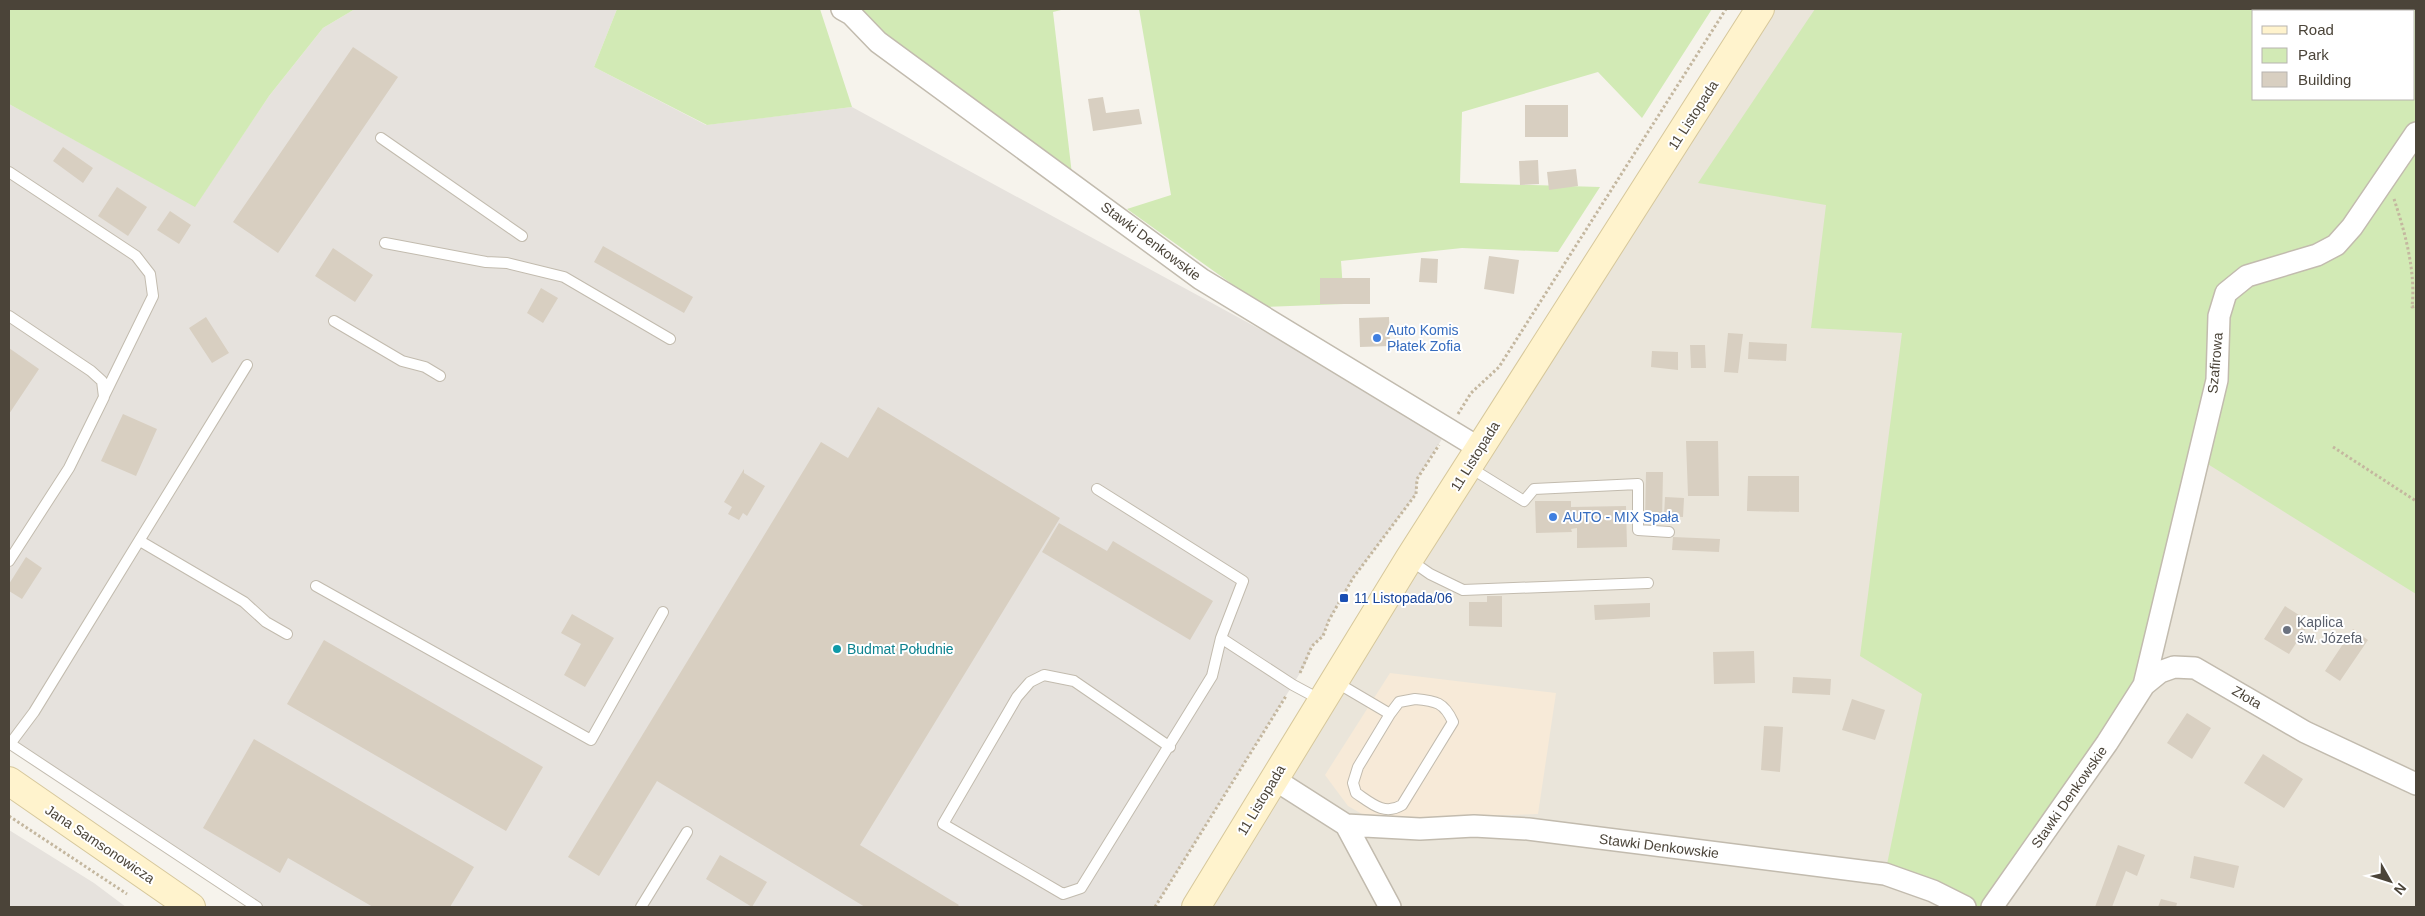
<svg xmlns="http://www.w3.org/2000/svg" width="2425" height="916" viewBox="0 0 2425 916" font-family="Helvetica,sans-serif">
	<style>
		.residential { fill: #eae5da; fill-rule: evenodd }
		.commercial { fill: #f7ead8 }
		.industrial { fill: #e6e2dd }
		.green { fill: #d2eab5; fill-rule: evenodd }
		.building { fill: #d8cfc1 }
		.lines { fill: none; stroke-linecap: round; stroke-linejoin: round }
		.lane-casing { stroke: #c2bbae; stroke-width: 12 }
		.street-casing { stroke: #c2bbae; stroke-width: 24 }
		.secondary-casing { stroke: #d6c79b; stroke-width: 30 }
		.path { stroke: #c4b79f; stroke-width: 3; stroke-dasharray: 2.5 2.5; stroke-linecap: butt }
		.lane { stroke: #fff; stroke-width: 10 }
		.street { stroke: #fff; stroke-width: 21 }
		.secondary { stroke: #fff3cd; stroke-width: 28 }
		.shop-dot { fill: #3f7fe0; stroke: #fff; stroke-width: 2 }
		.transit-dot { fill: #1a4fb4; stroke: #fff; stroke-width: 2 }
		.worship-dot { fill: #6b7280; stroke: #fff; stroke-width: 2 }
		.culture-dot { fill: #0f9aa8; stroke: #fff; stroke-width: 2 }
		.labels { text-anchor: middle; dominant-baseline: central; stroke-width: 4; stroke-linejoin: round; paint-order: stroke }
		.street-label { font-size: 14px; fill: #4b4439; stroke: #fff }
		.shop-label { font-size: 14px; fill: #366cbe; stroke: #fff; text-anchor: start }
		.transit-label { font-size: 14px; fill: #164399; stroke: #fff; text-anchor: start }
		.worship-label { font-size: 14px; fill: #5b616d; stroke: #fff; text-anchor: start }
		.culture-label { font-size: 14px; fill: #0d838f; stroke: #fff; text-anchor: start }
	</style>
	<rect width="100%" height="100%" fill="#f6f3ec"/>
	<!-- residential -->
	<path class="residential" d="M1760 9H2416V907H1196ZM2254 11H2414V99H2254Z"/>
	<!-- commercial -->
	<path class="commercial" d="M1390 673 1556 693 1538 814 1418 818 1362 814 1348 806 1325 775Z"/>
	<!-- industrial -->
	<path class="industrial" d="M355 9H617L594 67 706 125 852 107 1447 431 1417 479 1416 494 1353 578 1329 620 1323 636 1312 646 1305 665 1155 907H257L9 743V104L195 206 269 96 323 28Z
		M9 830 94 883 126 907H9Z"/>
	<!-- green -->
	<path class="green" d="M9 9H355L323 28 269 96 195 207 9 104Z
		M617 9H820L852 107 707 125 594 67Z
		M849 9H1065L1053 12 1073 183Z
		M1139 9H1712L1642 118 1598 72 1462 112 1460 183 1600 187 1558 252 1462 248 1341 261 1344 304 1264 307 1127 209 1171 195Z
		M1815 9H2416V594L2198 458 2144 685 1992 907H1965L1885 874 1922 694 1860 656 1902 333 1811 328 1826 205 1698 183ZM2254 11H2414V99H2254Z"/>
	<!-- building -->
	<path class="building" d="M353 47 398 77 278 253 233 222Z
		M1103 97 1106 113 1139 109 1142 124 1093 131 1088 99Z
		M1525 105H1568V137H1525Z
		M63 147 93 168 83 183 53 161Z
		M1538 160 1539 184 1520 185 1519 161Z
		M1576 169 1578 186 1549 190 1547 172Z
		M117 187 147 207 128 236 98 216Z
		M170 211 191 225 179 244 157 230Z
		M603 246 693 297 684 313 594 262Z
		M333 248 373 275 355 302 315 276Z
		M1489 256 1519 260 1514 294 1484 289Z
		M1421 258 1438 259 1437 283 1419 282Z
		M1320 278H1370V304H1320Z
		M541 288 558 298 543 323 527 313Z
		M206 317 229 353 212 363 189 328Z
		M1389 317 1390 346 1360 347 1359 318Z
		M1728 333 1743 334 1738 373 1724 372Z
		M1749 342 1787 344 1786 361 1748 359Z
		M1690 345H1705L1706 368H1691Z
		M9 348 39 369 9 414Z
		M1652 351 1678 352V370L1651 367Z
		M878 407 1060 518 860 845 959 905 957 907H865L657 781 599 876 568 857 821 442 848 458Z
		M123 414 157 429 136 476 101 461Z
		M1686 441H1718L1719 496H1688Z
		M744 469V473L765 486 747 516 743 513 739 520 728 514 732 507 724 502Z
		M1646 472H1663L1662 522 1645 521Z
		M1748 476H1799V512L1747 511Z
		M1665 497 1684 498 1683 517 1664 516Z
		M1535 501H1571V507L1626 506 1627 547 1577 548V528L1571 529 1572 532 1536 533Z
		M1059 523 1107 551 1113 541 1213 601 1190 640 1042 552Z
		M1673 537 1720 539 1719 552 1672 550Z
		M26 557 42 568 22 599 9 591V584Z
		M1487 596H1502V627L1469 626V602H1487Z
		M1650 603V617L1595 620 1594 605Z
		M2285 606 2310 622 2289 654 2264 639Z
		M572 614 614 638 585 687 564 675 581 644 561 633Z
		M2353 629 2368 640 2340 681 2325 671Z
		M324 640 543 767 506 831 287 704Z
		M1754 651 1755 683 1714 684 1713 652Z
		M1793 677 1831 679 1830 695 1792 693Z
		M1852 699 1885 710 1875 740 1842 730Z
		M2187 713 2211 728 2192 759 2167 743Z
		M1764 726 1783 727 1780 772 1761 770Z
		M254 739 474 867 450 907H373L288 858 280 873 203 828Z
		M2263 754 2303 779 2284 808 2244 783Z
		M2118 845 2145 855 2137 876 2126 871 2112 907H2095Z
		M720 855 767 882 752 907 706 879Z
		M2194 856 2239 866 2234 888 2190 878Z
		M2161 899 2177 903 2176 907H2158Z"/>
	<g class="lines">
		<defs>
			<path id="lane" d="M381 138 522 236
				M9 172 136 256 150 274 153 296 104 396
				M385 243 486 262 507 263 564 277 670 339
				M9 316 91 371 102 381 104 397 69 468 9 561
				M334 321 402 361 425 367 440 376
				M1469 467 1524 501 1534 489 1638 484V530L1669 532
				M1097 489 1243 581 1221 638 1293 685 1321 700
				M140 541 244 602 266 622 287 634
				M1410 560 1430 574 1463 590 1648 583
				M316 586 591 740 663 612
				M1334 681 1390 714
				M1415 699C1436 701 1444 702 1453 722L1402 805C1384 816 1371 803 1356 793L1353 783 1358 767 1390 714 1399 702Z
				M9 743 257 907
				M10 744 34 712 247 365
				M1170 747 1074 681 1044 675 1030 682 1017 697 943 824 1063 894 1081 888 1212 676 1221 638
				M641 907 687 832"/>
			<path id="street" d="M842 9 851 14 878 42 1201 279 1479 448
				M2144 685 2217 380 2219 316 2226 293 2247 276 2317 255 2336 245 2352 227 2416 133
				M1274 779 1346 825 1420 829 1474 826 1528 829 1885 874 1933 891 1965 907
				M1346 825 1390 907
				M1992 907 2107 743 2144 685 2160 672 2174 667 2195 668 2305 732 2416 784"/>
			<path id="secondary" d="M9 781 191 907
				M1196 907 1409 559 1760 9"/>
		</defs>
		<!-- lane casing -->
		<use href="#lane" class="lane-casing"/>
		<!-- street casing -->
		<use href="#street" class="street-casing"/>
		<!-- secondary casing -->
		<use href="#secondary" class="secondary-casing"/>
		<!-- path -->
		<path class="path" d="M2394 199C2405 232 2416 272 2412 307L2416 306
			M1458 414 1471 393 1499 367 1726 9
			M2333 447 2416 501
			M1300 673 1312 646 1323 636 1329 620 1353 578 1416 494 1417 479 1439 445
			M9 816 127 894
			M1155 907 1286 696"/>
		<!-- lane -->
		<use href="#lane" class="lane"/>
		<!-- street -->
		<use href="#street" class="street"/>
		<!-- secondary -->
		<use href="#secondary" class="secondary"/>
	</g>
	<!-- markers -->
	<g class="shop-dot">
		<circle cx="1377" cy="338" r="5"/>
		<circle cx="1553" cy="517" r="5"/>
	</g>
	<rect class="transit-dot" x="1339" y="593" width="10" height="10" rx="2.5"/>
	<circle class="worship-dot" cx="2287" cy="630" r="5"/>
	<circle class="culture-dot" cx="837" cy="649" r="5"/>
	<g class="labels">
		<!-- street labels -->
		<g class="street-label">
			<text transform="translate(1693 115) rotate(-57)">11 Listopada</text>
			<text transform="translate(1151 241) rotate(37)">Stawki Denkowskie</text>
			<text transform="translate(2215 363) rotate(-85)">Szafirowa</text>
			<text transform="translate(1475 456) rotate(-58)">11 Listopada</text>
			<text transform="translate(2247 697) rotate(30)">Złota</text>
			<text transform="translate(2069 797) rotate(-55)">Stawki Denkowskie</text>
			<text transform="translate(1261 800) rotate(-59)">11 Listopada</text>
			<text transform="translate(100 844) rotate(34)">Jana Samsonowicza</text>
			<text transform="translate(1659 846) rotate(7)">Stawki Denkowskie</text>
		</g>
		<!-- shop labels -->
		<g class="shop-label">
			<text x="1387" y="330">Auto Komis<tspan x="1387" dy="16">Płatek Zofia</tspan></text>
			<text x="1563" y="517">AUTO - MIX Spała</text>
		</g>
		<!-- transit labels -->
		<g class="transit-label">
			<text x="1354" y="598">11 Listopada/06</text>
		</g>
		<!-- worship labels -->
		<g class="worship-label">
			<text x="2297" y="622">Kaplica<tspan x="2297" dy="16">św. Józefa</tspan></text>
		</g>
		<!-- culture labels -->
		<g class="culture-label">
			<text x="847" y="649">Budmat Południe</text>
		</g>
	</g>
	<!-- border -->
	<rect width="2425" height="916" fill="none" stroke="#4b4439" stroke-width="20"/>
	<!-- legend -->
	<rect x="2252" y="10" width="162" height="90" fill="#ffffff" stroke="#b7b4b0"/>
	<rect x="2262" y="26" width="25" height="8" fill="#fff3cd" stroke="#b7b4b0"/>
	<text x="2298" y="35" font-size="15" fill="#4b4439">Road</text>
	<rect x="2262" y="48" width="25" height="15" fill="#d2eab5" stroke="#b7b4b0"/>
	<text x="2298" y="60" font-size="15" fill="#4b4439">Park</text>
	<rect x="2262" y="72" width="25" height="15" fill="#d8cfc1" stroke="#b7b4b0"/>
	<text x="2298" y="85" font-size="15" fill="#4b4439">Building</text>
	<!-- north arrow -->
	<g transform="translate(2390 881) rotate(129)" stroke="#ffffff" stroke-width="4" paint-order="stroke">
	<path d="M0-4L9 19L0 12L-9 19Z" fill="#4b4439"/>
	<text y="-8" font-size="14" font-weight="bold" text-anchor="middle" fill="#4b4439">N</text>
	</g>
</svg>
